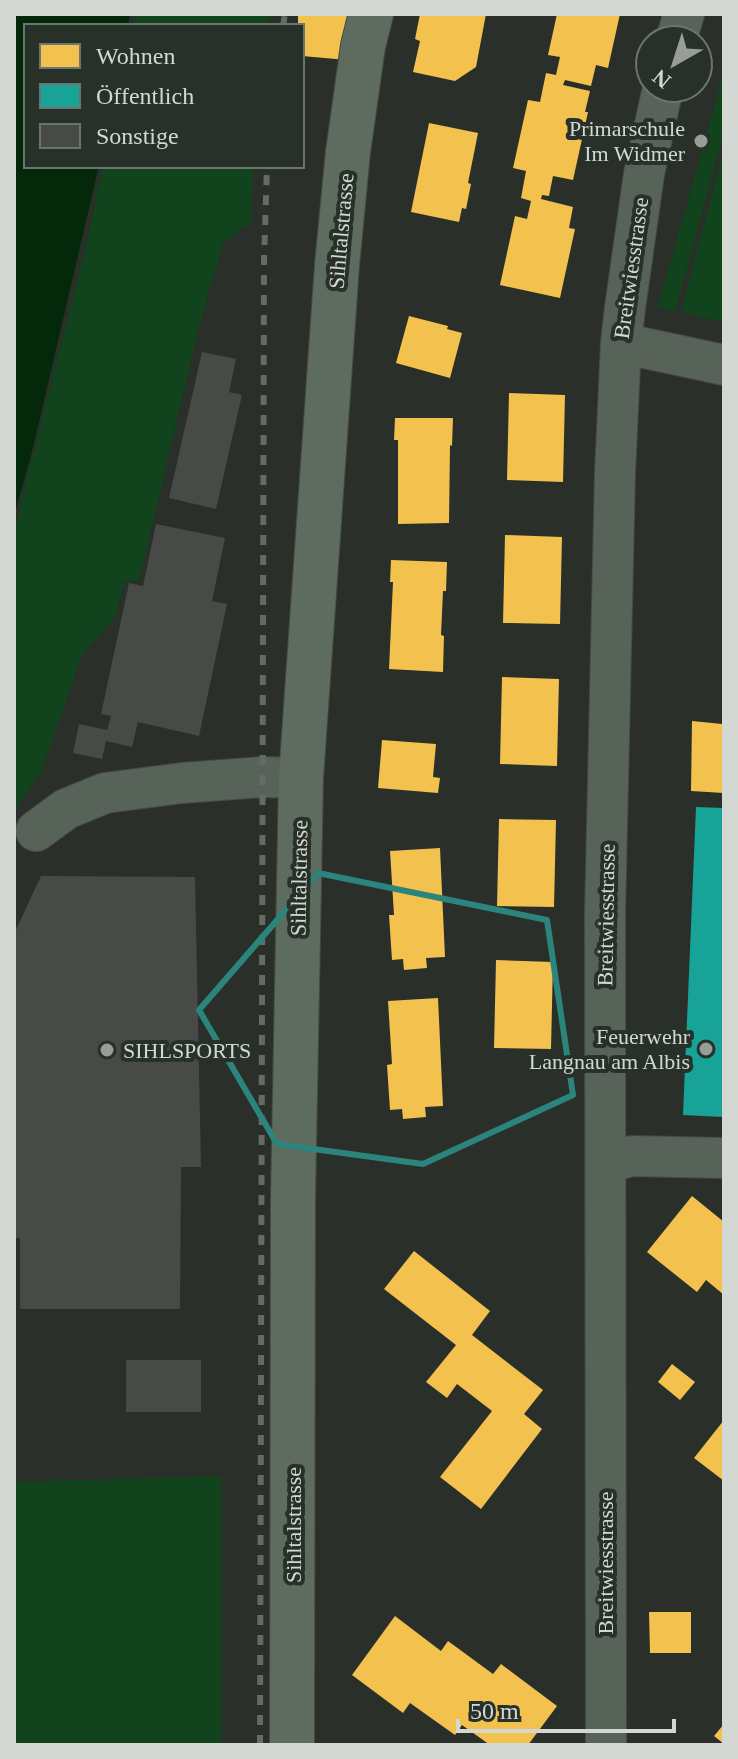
<svg xmlns="http://www.w3.org/2000/svg" width="738" height="1759" viewBox="0 0 738 1759" font-family="'Times New Roman',serif">
	<style>
		.green { fill: #11431d }
		.water { fill: #04290a }
		.homes { fill: #f2c14e }
		.public { fill: #17a398 }
		.building { fill: #474a47 }
		.lines { fill: none; stroke-linecap: round; stroke-linejoin: round }
		.minor-casing { stroke: #464946; stroke-width: 42 }
		.major-casing { stroke: #464946; stroke-width: 46 }
		.minor { stroke: #576358; stroke-width: 40 }
		.major { stroke: #5d6c5f; stroke-width: 44 }
		.rail { stroke: #636b64; stroke-width: 6; stroke-dasharray: 10 10; stroke-linecap: butt }
		.marked { fill: none; stroke: #2c857d; stroke-width: 6; stroke-linejoin: round }
		.poi-dot { fill: #989d98; stroke: #283129; stroke-width: 3 }
		.labels { text-anchor: middle; dominant-baseline: central; stroke-width: 8; stroke-linejoin: round; paint-order: stroke }
		.poi-label { font-size: 22px; fill: #d3d8d3; stroke: #283129; text-anchor: end }
		.street-label { font-size: 22px; fill: #d3d8d3; stroke: #283129 }
	</style>
	<rect width="100%" height="100%" fill="#2a2f2a"/>
	<!-- green -->
	<path class="green" d="M135 14H271L269 26H132Z
		M724 72V131L675 312 658 307Z
		M724 150V323L681 311Z
		M103 166H253L251 222 223 243 198 331 139 581H124L116 615 82 655 42 770 14 811V531L89 234Z
		M221 1476V1745H14V1482Z"/>
	<!-- water -->
	<path class="water" d="M14 14H130L128 26H26V166H99L32 452 14 516Z"/>
	<!-- homes -->
	<path class="homes" d="M298 14H351L347 60 302 56V26H298Z
		M420 14H486L476 67 455 81 413 72 420 41 415 39Z
		M557 14H620L608 68 596 65 591 86 565 80 563 85 590 91 585 112H588L573 180 553 176 549 196 542 195 541 199 573 207 569 228 575 229 560 298 500 285 515 216 527 219 531 201 521 198 526 171 513 168 528 100 540 102 546 73 556 75 560 57 548 55Z
		M429 123 478 133 468 183 471 184 466 209 462 208 459 222 411 212Z
		M409 316 448 326 447 329 462 333 450 378 396 363Z
		M509 393 565 395 563 482 507 480Z
		M395 418H453L452 446 450 445 449 523 398 524V440H394Z
		M505 535 562 537 560 624 503 623Z
		M391 560 447 562 446 591H443L441 635 444 636 443 672 389 669 393 582H390Z
		M502 677 559 679 557 766 500 764Z
		M692 721 722 724 724 793 691 791Z
		M382 740 436 744 433 777 440 778 438 793 378 788Z
		M499 819 556 820 554 907 497 906Z
		M440 848 445 957 426 958 427 968 404 970 403 959 392 960 389 915H394L390 851Z
		M496 960 553 962 551 1049 494 1048Z
		M438 998 443 1106 425 1107 426 1117 403 1119 402 1109 390 1110 387 1065 392 1064 388 1001Z
		M692 1196 724 1222V1295L706 1280 697 1292 647 1252Z
		M414 1251 490 1311 472 1335 543 1390 524 1414 542 1429 481 1509 440 1477 492 1411 457 1384 447 1398 426 1382 456 1345 384 1289Z
		M672 1364 695 1382 680 1400 658 1382Z
		M724 1420V1481L694 1458Z
		M649 1612H691V1653H650Z
		M395 1616 441 1651 448 1641 493 1674 501 1664 557 1706 528 1745H490L462 1725 455 1735 410 1703 403 1713 352 1675Z
		M724 1724V1744L714 1736Z"/>
	<!-- public -->
	<path class="public" d="M696 807 724 808V1117L683 1115Z"/>
	<!-- building -->
	<path class="building" d="M202 352 236 359 229 392 242 395 216 509 169 498Z
		M156 524 225 538 212 601 227 604 199 736 138 722 132 747 106 741 102 759 73 753 79 724 107 730 111 716 101 714 129 583 143 586Z
		M41 876 195 877 201 1167H181L180 1309H20V1238H14V934Z
		M126 1360H201V1412H126Z"/>
	<g class="lines">
		<defs>
			<path id="minor" d="M676 40 684 14
				M621 343 724 365
				M36 831 66 809 105 793 182 783 262 777 301 778
				M606 1163 632 1156 724 1158
				M606 1745 605 914 615 473 621 343 625 308 644 174 663 88"/>
			<path id="major" d="M292 1745 293 1199 301 778 337 265 348 152 363 46 371 14"/>
		</defs>
		<!-- minor casing -->
		<use href="#minor" class="minor-casing"/>
		<!-- major casing -->
		<use href="#major" class="major-casing"/>
		<!-- minor -->
		<use href="#minor" class="minor"/>
		<!-- major -->
		<use href="#major" class="major"/>
		<!-- rail -->
		<path class="rail" d="M283 26 285 14
			M260 1745 264 261 267 166"/>
	</g>
	<!-- marked area -->
	<path class="marked" d="M318 873 547 920 573 1095 423 1164 277 1144 199 1010Z"/>
	<!-- markers -->
	<g class="poi-dot">
		<circle cx="701" cy="141" r="8"/>
		<circle cx="706" cy="1049" r="8"/>
		<circle cx="107" cy="1050" r="8"/>
	</g>
	<g class="labels">
		<!-- poi labels -->
		<g class="poi-label">
			<text x="685" y="128">Primarschule<tspan x="685" dy="25">Im Widmer</tspan></text>
			<text x="690" y="1036">Feuerwehr<tspan x="690" dy="25">Langnau am Albis</tspan></text>
			<text x="123" y="1050" text-anchor="start">SIHLSPORTS</text>
		</g>
		<!-- street labels -->
		<g class="street-label">
			<text transform="translate(341 231) rotate(-85)">Sihltalstrasse</text>
			<text transform="translate(631 268) rotate(-82)">Breitwiesstrasse</text>
			<text transform="translate(299 878) rotate(-89)">Sihltalstrasse</text>
			<text transform="translate(606 915) rotate(-89)">Breitwiesstrasse</text>
			<text transform="translate(293 1525) rotate(-90)">Sihltalstrasse</text>
			<text transform="translate(605 1563) rotate(-90)">Breitwiesstrasse</text>
		</g>
	</g>
	<!-- border -->
	<rect width="738" height="1759" fill="none" stroke="#d3d8d3" stroke-width="32"/>
	<!-- legend -->
	<rect x="24" y="24" width="280" height="144" fill="#283129" stroke="#6c746d" stroke-width="2"/>
	<rect x="40" y="44" width="40" height="24" fill="#f2c14e" stroke="#6c746d" stroke-width="2"/>
	<text x="96" y="64" font-size="24" fill="#d3d8d3">Wohnen</text>
	<rect x="40" y="84" width="40" height="24" fill="#17a398" stroke="#6c746d" stroke-width="2"/>
	<text x="96" y="104" font-size="24" fill="#d3d8d3">Öffentlich</text>
	<rect x="40" y="124" width="40" height="24" fill="#474a47" stroke="#6c746d" stroke-width="2"/>
	<text x="96" y="144" font-size="24" fill="#d3d8d3">Sonstige</text>
	<!-- north arrow -->
	<g transform="translate(674 64) rotate(219)"><circle r="38" fill="#283129" stroke="#6c746d" stroke-width="2"/>
	<path d="M0-6L14 30L0 20L-14 30Z" fill="#989d98"/>
	<text y="-12" font-size="22" font-weight="bold" text-anchor="middle" fill="#d3d8d3">N</text>
	</g>
	<!-- scale -->
	<path d="M458 1719v12h216v-12" fill="none" stroke="#d3d8d3" stroke-width="4"/>
	<text x="470" y="1719" font-size="24" fill="#d3d8d3" stroke="#283129" stroke-width="6" paint-order="stroke">50 m</text>
</svg>
